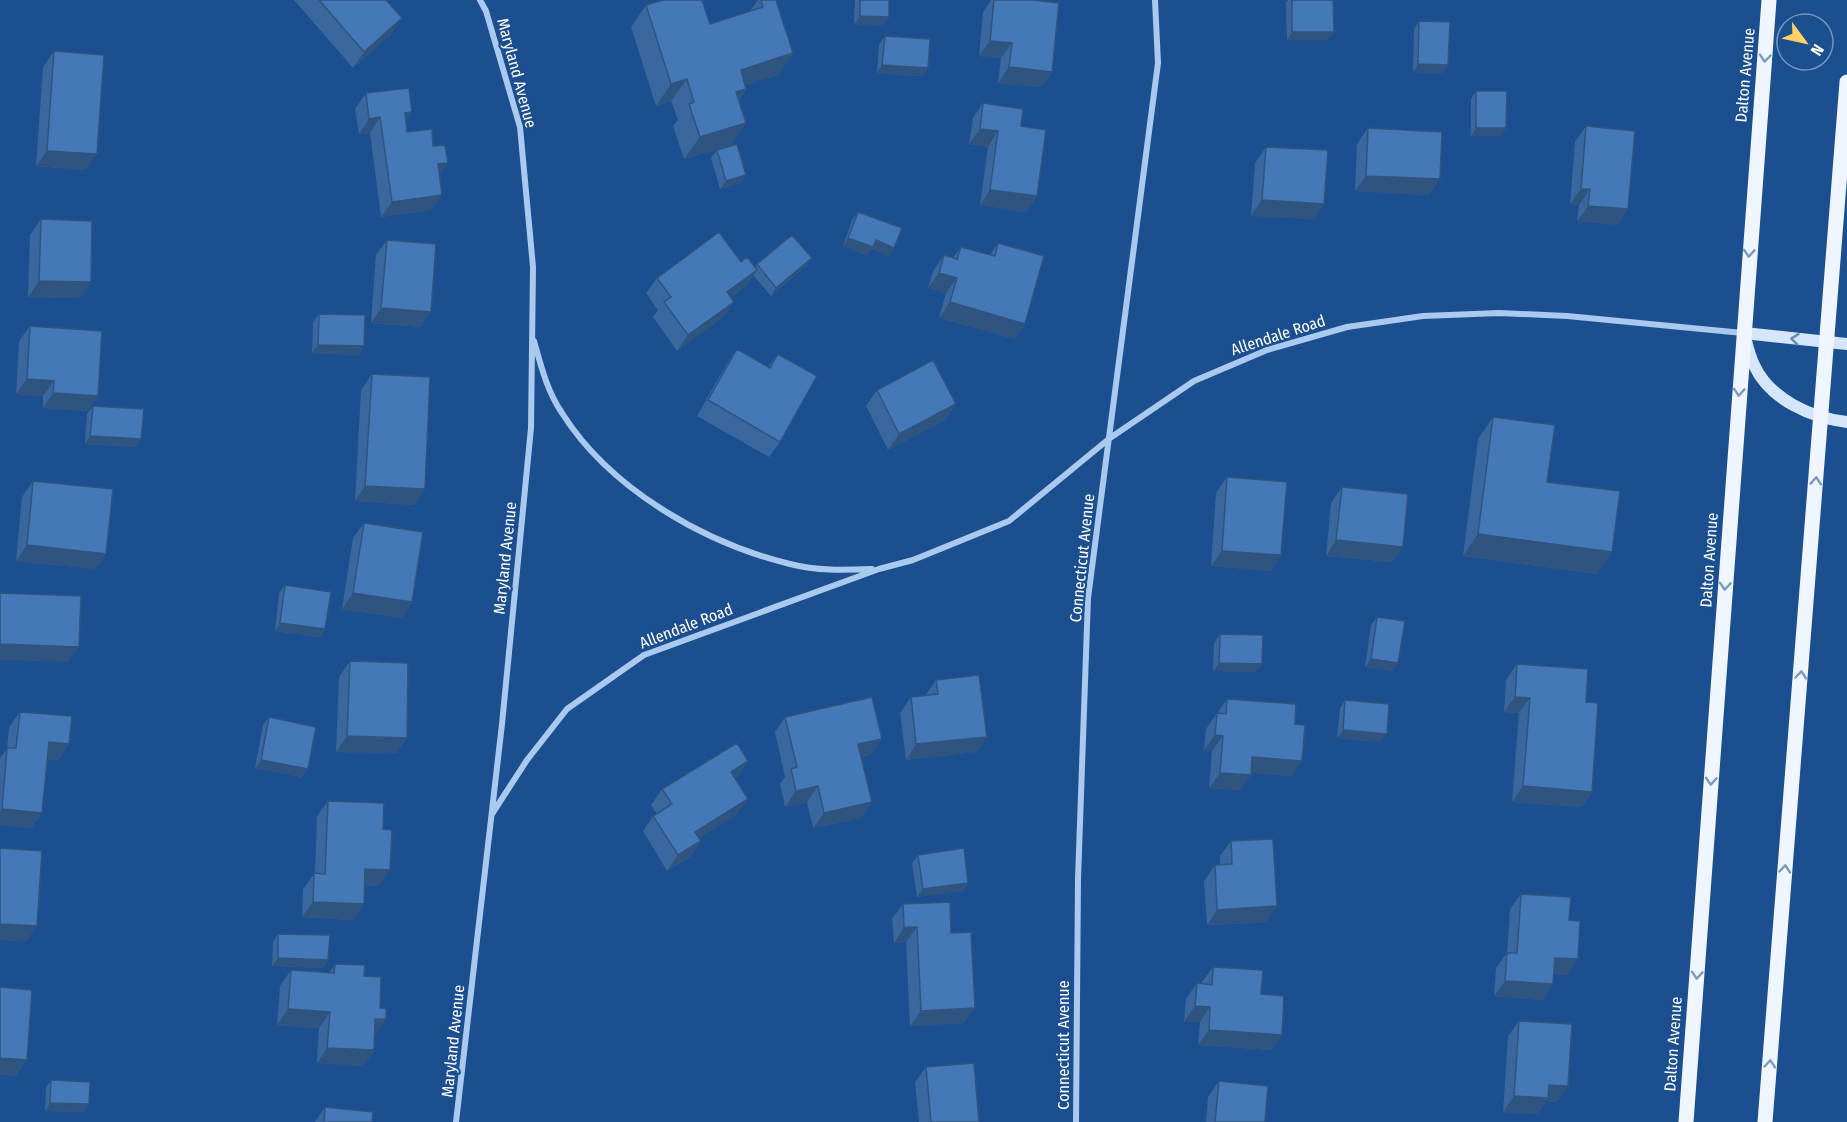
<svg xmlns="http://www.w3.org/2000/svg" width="1847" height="1122" viewBox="0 0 1847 1122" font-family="'Fira Sans Condensed',sans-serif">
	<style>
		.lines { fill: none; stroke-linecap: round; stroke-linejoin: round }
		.street { stroke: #a9c9ee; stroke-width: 6 }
		.secondary { stroke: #d6e6fa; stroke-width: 12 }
		.primary { stroke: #f0f6ff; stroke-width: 15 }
		.wall { fill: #3a679d }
		.shaded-wall { fill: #305480 }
		.building { fill: #4478b7; stroke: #305480; stroke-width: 1.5 }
		.oneway { stroke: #7b9ac1 }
		.oneway2 { stroke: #668bba }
		.labels { text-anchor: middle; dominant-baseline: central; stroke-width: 4.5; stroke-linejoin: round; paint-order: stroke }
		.street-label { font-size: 16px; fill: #fff; stroke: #1b4f8f }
	</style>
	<rect width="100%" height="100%" fill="#1b4f8f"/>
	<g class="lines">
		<!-- street -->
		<path class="street" d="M534 341C541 366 547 391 562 413 610 489 704 543 790 564 817 571 844 570 872 569
			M492 814 527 760 567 709 644 655 879 569 913 560 1009 521 1110 438 1194 381 1267 350 1347 327 1423 316 1499 313 1567 316 1743 333
			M456 1122 502 724 531 428 533 267 520 127 486 11 480 0
			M1076 1122 1078 879 1088 598 1158 63 1155 0"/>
		<!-- secondary -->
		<path class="secondary" d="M1847 344 1744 333C1747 344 1749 355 1754 365 1770 400 1812 418 1847 422"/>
		<!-- primary -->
		<path class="primary" d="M1686 1122 1769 0
			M1765 1122 1847 82"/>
	</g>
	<!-- wall -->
	<path class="wall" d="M294 0H386L391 34 353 68Z
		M758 0H776L793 53 778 75 745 85 746 89 739 100 746 123 731 145 684 159 673 126 678 120 671 101 656 106 631 27 646 5 710 24 750 11Z
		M855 0H889L883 25 854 24Z
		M991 0H994L1052 72 1041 87 998 83 1001 58 979 56 983 12Z
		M1288 0H1333L1328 40H1287L1286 2Z
		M1419 21 1443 73 1413 72 1414 29Z
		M885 36 928 68 922 76 877 73 879 44Z
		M54 51 86 170 36 166 43 67Z
		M1476 91 1501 136H1471V99Z
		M366 93 406 121 407 132 433 146 448 163 439 175 431 210 381 217 370 133 359 134 355 109Z
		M983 103 1021 126 1037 196 1026 212 980 205 988 147 969 144 973 118Z
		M1586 126 1628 209 1617 225 1577 221 1579 205 1570 204 1575 142Z
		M1368 128 1440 179 1429 195 1355 191 1357 144Z
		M1266 147 1314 219 1251 216 1255 163Z
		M717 150 746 175 741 183 720 189 711 158Z
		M858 212 889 256 872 249 867 255 843 246 852 220Z
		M41 219 91 282 80 298 28 297 30 235Z
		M387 240 421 327 371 323 376 255Z
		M998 243 1025 324 1015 339 939 318 946 293 928 288 933 271 944 255 953 258 961 247 990 255Z
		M812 258 806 266 771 296 753 275 746 286 731 297 734 302 723 317 677 351 653 317 658 310 646 293 657 278 741 262 755 268 757 264Z
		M319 314 364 346 359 355 312 353 313 322Z
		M30 326 88 411 43 408V396L16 394 19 341Z
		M737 349 768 367 778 354 780 442 769 457 697 416 726 365Z
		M372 374 414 505 355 501 361 390Z
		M877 390 956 404 945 420 888 450 866 406Z
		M93 406 136 447 85 444 87 414Z
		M1493 417 1547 482 1597 574 1463 556 1478 439Z
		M1227 477 1281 555 1270 571 1211 566 1216 493Z
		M33 481 106 554 95 569 16 561 22 497Z
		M1342 487 1403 547 1392 562 1326 556 1331 503Z
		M364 523 402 618 342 609 353 538Z
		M285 585 325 629 320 637 275 631 279 593Z
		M1377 617 1393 671 1365 667 1371 625Z
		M1220 634 1256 672 1213 671 1214 643Z
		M350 661 407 738 396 753 336 752 339 677Z
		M1517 664 1586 702 1592 792 1581 807 1512 802 1519 713 1504 712 1506 680Z
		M936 680 987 737 976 752 906 760 900 713 911 697 925 696Z
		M1227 699 1292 776 1251 773 1240 790 1209 788 1212 751 1204 750 1206 729Z
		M1345 700 1381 742 1337 738 1340 708Z
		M20 712 69 744 58 760 47 759 42 813 31 828 0 825V758L7 749 9 727Z
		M269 717 302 777 255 768 263 725Z
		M785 717 871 754 861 757 872 802 861 818 813 828 807 802 785 807 780 784 785 777 775 732Z
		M748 761 737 777 735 778 737 814 699 838 701 841 690 857 667 871 643 831 653 816 657 814 651 805 662 789Z
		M328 801 379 886 364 885V904L353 920 302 917 303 889 315 873 317 816Z
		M1231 841 1266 922 1207 925 1204 881 1215 865H1220V856Z
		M918 855 968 883 963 891 917 897 912 863Z
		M1521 894 1567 975 1554 974 1553 984 1542 1000 1494 996 1496 968 1507 953 1510 909Z
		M903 904 951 933 964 1023 910 1026 906 942 894 943 892 919Z
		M278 934 328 960 322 968 272 966 273 942Z
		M335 964 364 976 386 1019 375 1035 374 1050 363 1066 317 1063 319 1028 277 1025 280 986 291 970 329 973Z
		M1213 967 1261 994 1282 1035 1271 1050 1198 1045 1200 1022H1184L1186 999 1197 983 1202 984V982Z
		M1519 1021 1568 1086 1557 1102 1546 1101 1537 1114 1503 1112 1508 1036Z
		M926 1067 979 1122H919L915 1082Z
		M51 1080 89 1104 83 1112 45 1111 46 1088Z
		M1219 1081 1265 1122H1206L1208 1097Z
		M325 1107 372 1122H315Z"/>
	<!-- shaded-wall -->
	<path class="shaded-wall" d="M860 16 889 17 883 25 854 24Z
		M402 18 391 34 353 68 364 52Z
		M1292 32H1334L1328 40H1287Z
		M990 41 1012 43 1001 58 979 56Z
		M793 53 778 75 725 92 741 70Z
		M1418 64 1448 65 1443 73 1413 72Z
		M882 65 928 68 922 76 877 73Z
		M1009 67 1052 72 1041 87 998 83Z
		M687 79 671 101 656 106 671 84Z
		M746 89 731 111 736 92Z
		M412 112 401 128 405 113Z
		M380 117 370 133 359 134 369 119Z
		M746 123 731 145 684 159 700 137Z
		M1476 128H1506L1501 136H1471Z
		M980 129 998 131 988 147 969 144Z
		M47 151 97 154 86 170 36 166Z
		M448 163 437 178 438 164Z
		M746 175 741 183 720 189 726 181Z
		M1366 176 1440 179 1429 195 1355 191Z
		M1581 189H1590L1579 205 1570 204Z
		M990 190 1037 196 1026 212 980 205Z
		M442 195 431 210 381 217 392 202Z
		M1262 200 1324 204 1314 219 1251 216Z
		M1588 206 1628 209 1617 225 1577 221Z
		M848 238 876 240 894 248 889 256 872 249 867 255 843 246Z
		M812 258 806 266 771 296 776 288Z
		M757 270 746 286 716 307 727 292Z
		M939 273 957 278 946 293 928 288Z
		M39 281 91 282 80 298 28 297Z
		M734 302 723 317 677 351 688 335Z
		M950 302 1025 324 1015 339 939 318Z
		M381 308 431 312 421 327 371 323Z
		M318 345 364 346 359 355 312 353Z
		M27 379 54 381 43 396 16 394Z
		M53 393 98 396 88 411 43 408Z
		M956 404 945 420 888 450 899 434Z
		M90 436 141 439 136 447 85 444Z
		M365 486 425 489 414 505 355 501Z
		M1478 534 1612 552 1597 574 1463 556Z
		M1336 540 1403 547 1392 562 1326 556Z
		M27 545 106 554 95 569 16 561Z
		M1222 551 1281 555 1270 571 1211 566Z
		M353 593 412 602 402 618 342 609Z
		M280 623 325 629 320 637 275 631Z
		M0 644 79 647 68 662 0 660Z
		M1371 659 1398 663 1393 671 1365 667Z
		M1219 663 1262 664 1256 672 1213 671Z
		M1515 697 1530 698 1519 713 1504 712Z
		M1343 730 1387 734 1381 742 1337 738Z
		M1215 735 1223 736 1212 751 1204 750Z
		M347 736 407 738 396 753 336 752Z
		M987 737 976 752 906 760 916 744Z
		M882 739 871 754 847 760 858 744Z
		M49 742 69 744 58 760 38 758Z
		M1252 757 1302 761 1292 776 1242 773Z
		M261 760 308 769 302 777 255 768Z
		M748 761 737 777 720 787 731 772Z
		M1220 773 1251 775 1240 790 1209 788Z
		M818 786 807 802 785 807 796 791Z
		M1523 786 1592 792 1581 807 1512 802Z
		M748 799 737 814 684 848 695 832Z
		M872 802 861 818 813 828 824 813Z
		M2 809 42 813 31 828 0 825V812Z
		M701 841 690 857 667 871 678 855Z
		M365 869 390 870 379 886 354 884Z
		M968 883 963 891 917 897 923 889Z
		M313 902 364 904 353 920 302 917Z
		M1277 906 1266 922 1207 925 1217 910Z
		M0 924 37 926 26 942 0 940Z
		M904 927H917L906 942 894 943Z
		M278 958 328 960 322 968 272 966Z
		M1555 958 1578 959 1567 975 1544 973Z
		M1505 981 1553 984 1542 1000 1494 996Z
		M1195 1006 1210 1007 1200 1022H1184Z
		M975 1008 964 1023 910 1026 921 1011Z
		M288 1009 330 1012 319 1028 277 1025Z
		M375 1019H386L375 1035Z
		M1209 1030 1282 1035 1271 1050 1198 1045Z
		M327 1048 374 1050 363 1066 317 1063Z
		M0 1058 27 1060 16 1076 0 1075Z
		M1549 1085 1568 1086 1557 1102 1546 1101 1537 1114 1503 1112 1514 1096Z
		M50 1103 89 1104 83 1112 45 1111Z"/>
	<!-- building -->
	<path class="building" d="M319 0H386L402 18 364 52Z
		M663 0H702L710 24 763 7 761 0H776L793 53 741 70 746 89 736 92 746 123 700 137 689 104 694 102 687 79 671 84 646 5Z
		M860 0H889V17L860 16Z
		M994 0H1033L1059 3 1052 72 1009 67 1012 43 990 41Z
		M1292 0H1333L1334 32H1292Z
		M1419 21 1450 22 1448 65 1418 64Z
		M885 36 930 39 928 68 882 65Z
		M54 51 104 55 97 154 47 151Z
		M409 88 412 112 405 113 407 132 432 129 433 146 445 145 448 163 438 164 442 195 392 202 380 117 369 119 366 93Z
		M1476 91H1507L1506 128H1476Z
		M983 103 1023 109 1021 126 1046 130 1037 196 990 190 998 131 980 129Z
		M1586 126 1635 131 1628 209 1588 206 1590 189H1581Z
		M1368 128 1442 132 1440 179 1366 176Z
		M737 144 746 175 726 181 717 150Z
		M1266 147 1328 150 1324 204 1262 200Z
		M858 212 902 228 894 248 876 240 873 247 848 238Z
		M41 219 92 221 91 282 39 281Z
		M719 232 741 262 747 257 757 270 727 292 734 302 688 335 664 302 671 297 657 278Z
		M792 235 812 258 776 288 757 264Z
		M387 240 436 244 431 312 381 308Z
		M998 243 1044 256 1025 324 950 302 957 278 939 273 944 255 957 259 961 247 995 256Z
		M319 314 365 315 364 346 318 345Z
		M30 326 102 331 98 396 53 393 54 381 27 379Z
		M737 349 770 368 778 354 817 376 780 442 708 400Z
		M933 360 956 404 899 434 877 390Z
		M372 374 430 377 425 489 365 486Z
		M93 406 144 409 141 439 90 436Z
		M1493 417 1555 425 1547 482 1620 491 1612 552 1478 534Z
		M1227 477 1287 482 1281 555 1222 551Z
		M33 481 113 489 106 554 27 545Z
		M1342 487 1408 494 1403 547 1336 540Z
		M364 523 423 532 412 602 353 593Z
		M285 585 331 592 325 629 280 623Z
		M0 593 81 596 79 647 0 644Z
		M1377 617 1405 621 1398 663 1371 659Z
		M1220 634 1263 635 1262 664 1219 663Z
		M350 661 408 663 407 738 347 736Z
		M1517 664 1588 669 1586 702 1598 703 1592 792 1523 786 1530 698 1515 697Z
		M979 675 987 737 916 744 911 697 938 694 936 680Z
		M872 697 882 739 858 744 872 802 824 813 818 786 796 791 791 769 797 767 785 717Z
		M1227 699 1296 704 1295 724 1305 725 1302 761 1252 757 1251 775 1220 773 1223 736 1215 735 1217 713 1226 714Z
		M1345 700 1389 704 1387 734 1343 730Z
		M20 712 72 716 69 744 49 742 42 813 2 809 7 748H16Z
		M269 717 316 727 308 769 261 760Z
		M737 743 748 761 731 772 748 799 695 832 701 841 678 855 653 816 672 804 662 789Z
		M328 801 384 803 383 829 392 830 390 870 365 869 364 904 313 902 314 873 325 874Z
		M1273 839 1277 906 1217 910 1215 865 1232 864 1231 841Z
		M0 848 42 851 37 926 0 924Z
		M964 848 968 883 923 889 918 855Z
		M1521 894 1571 897 1569 920 1580 921 1578 959 1555 958 1553 984 1505 981 1507 953H1517Z
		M950 902 951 933 971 932 975 1008 921 1011 917 927H904L903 904Z
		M278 934 330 935 328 960 278 958Z
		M335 964 365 965 364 976 381 977 380 1008H386V1019H375L374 1050 327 1048 330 1012 288 1009 291 970 334 973Z
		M1213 967 1263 970 1261 994 1284 996 1282 1035 1209 1030 1210 1007 1195 1006 1197 983 1212 985Z
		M0 987 32 990 27 1060 0 1058Z
		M1519 1021 1572 1024 1568 1086 1549 1085 1548 1098 1514 1096Z
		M974 1063 979 1122H931L926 1067Z
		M51 1080 90 1082 89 1104 50 1103Z
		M1219 1081 1268 1086 1265 1122H1215Z
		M325 1107 373 1112 372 1122H324Z"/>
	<!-- one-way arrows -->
	<defs><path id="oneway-chevron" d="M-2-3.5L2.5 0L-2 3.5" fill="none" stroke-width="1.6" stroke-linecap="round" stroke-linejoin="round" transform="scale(1.5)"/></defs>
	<g class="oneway">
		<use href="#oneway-chevron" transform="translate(1765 58) rotate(95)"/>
		<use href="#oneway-chevron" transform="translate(1749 253) rotate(94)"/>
		<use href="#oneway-chevron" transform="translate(1739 392) rotate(94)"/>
		<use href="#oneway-chevron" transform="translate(1816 481) rotate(-86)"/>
		<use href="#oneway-chevron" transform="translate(1725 586) rotate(94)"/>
		<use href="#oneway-chevron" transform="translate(1801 675) rotate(-85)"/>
		<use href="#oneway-chevron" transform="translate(1711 781) rotate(94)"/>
		<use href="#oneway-chevron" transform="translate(1785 869) rotate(-85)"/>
		<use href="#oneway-chevron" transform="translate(1697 975) rotate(94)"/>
		<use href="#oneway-chevron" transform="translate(1770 1064) rotate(-85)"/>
	</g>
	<use class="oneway2" href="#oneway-chevron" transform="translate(1795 339) rotate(-174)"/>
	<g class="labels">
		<!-- street labels -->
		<g class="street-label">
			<text transform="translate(517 73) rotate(75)">Maryland Avenue</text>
			<text transform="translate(1745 75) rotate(-85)">Dalton Avenue</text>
			<text transform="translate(1278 335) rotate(-18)">Allendale Road</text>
			<text transform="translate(505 558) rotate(-84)">Maryland Avenue</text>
			<text transform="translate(1082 558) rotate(-84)">Connecticut Avenue</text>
			<text transform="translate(1709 560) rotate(-86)">Dalton Avenue</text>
			<text transform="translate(686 626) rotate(-21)">Allendale Road</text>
			<text transform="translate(453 1041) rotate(-84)">Maryland Avenue</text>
			<text transform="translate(1673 1044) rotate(-86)">Dalton Avenue</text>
			<text transform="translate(1063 1045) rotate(-90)">Connecticut Avenue</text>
		</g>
	</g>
	<!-- north arrow -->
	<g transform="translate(1805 42) rotate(123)"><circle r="28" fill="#1b4f8f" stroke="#7695bc" stroke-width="1.5"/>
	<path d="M0-4.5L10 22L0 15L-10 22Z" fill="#ffd166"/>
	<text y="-9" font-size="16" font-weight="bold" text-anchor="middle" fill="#ffffff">N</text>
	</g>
</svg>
